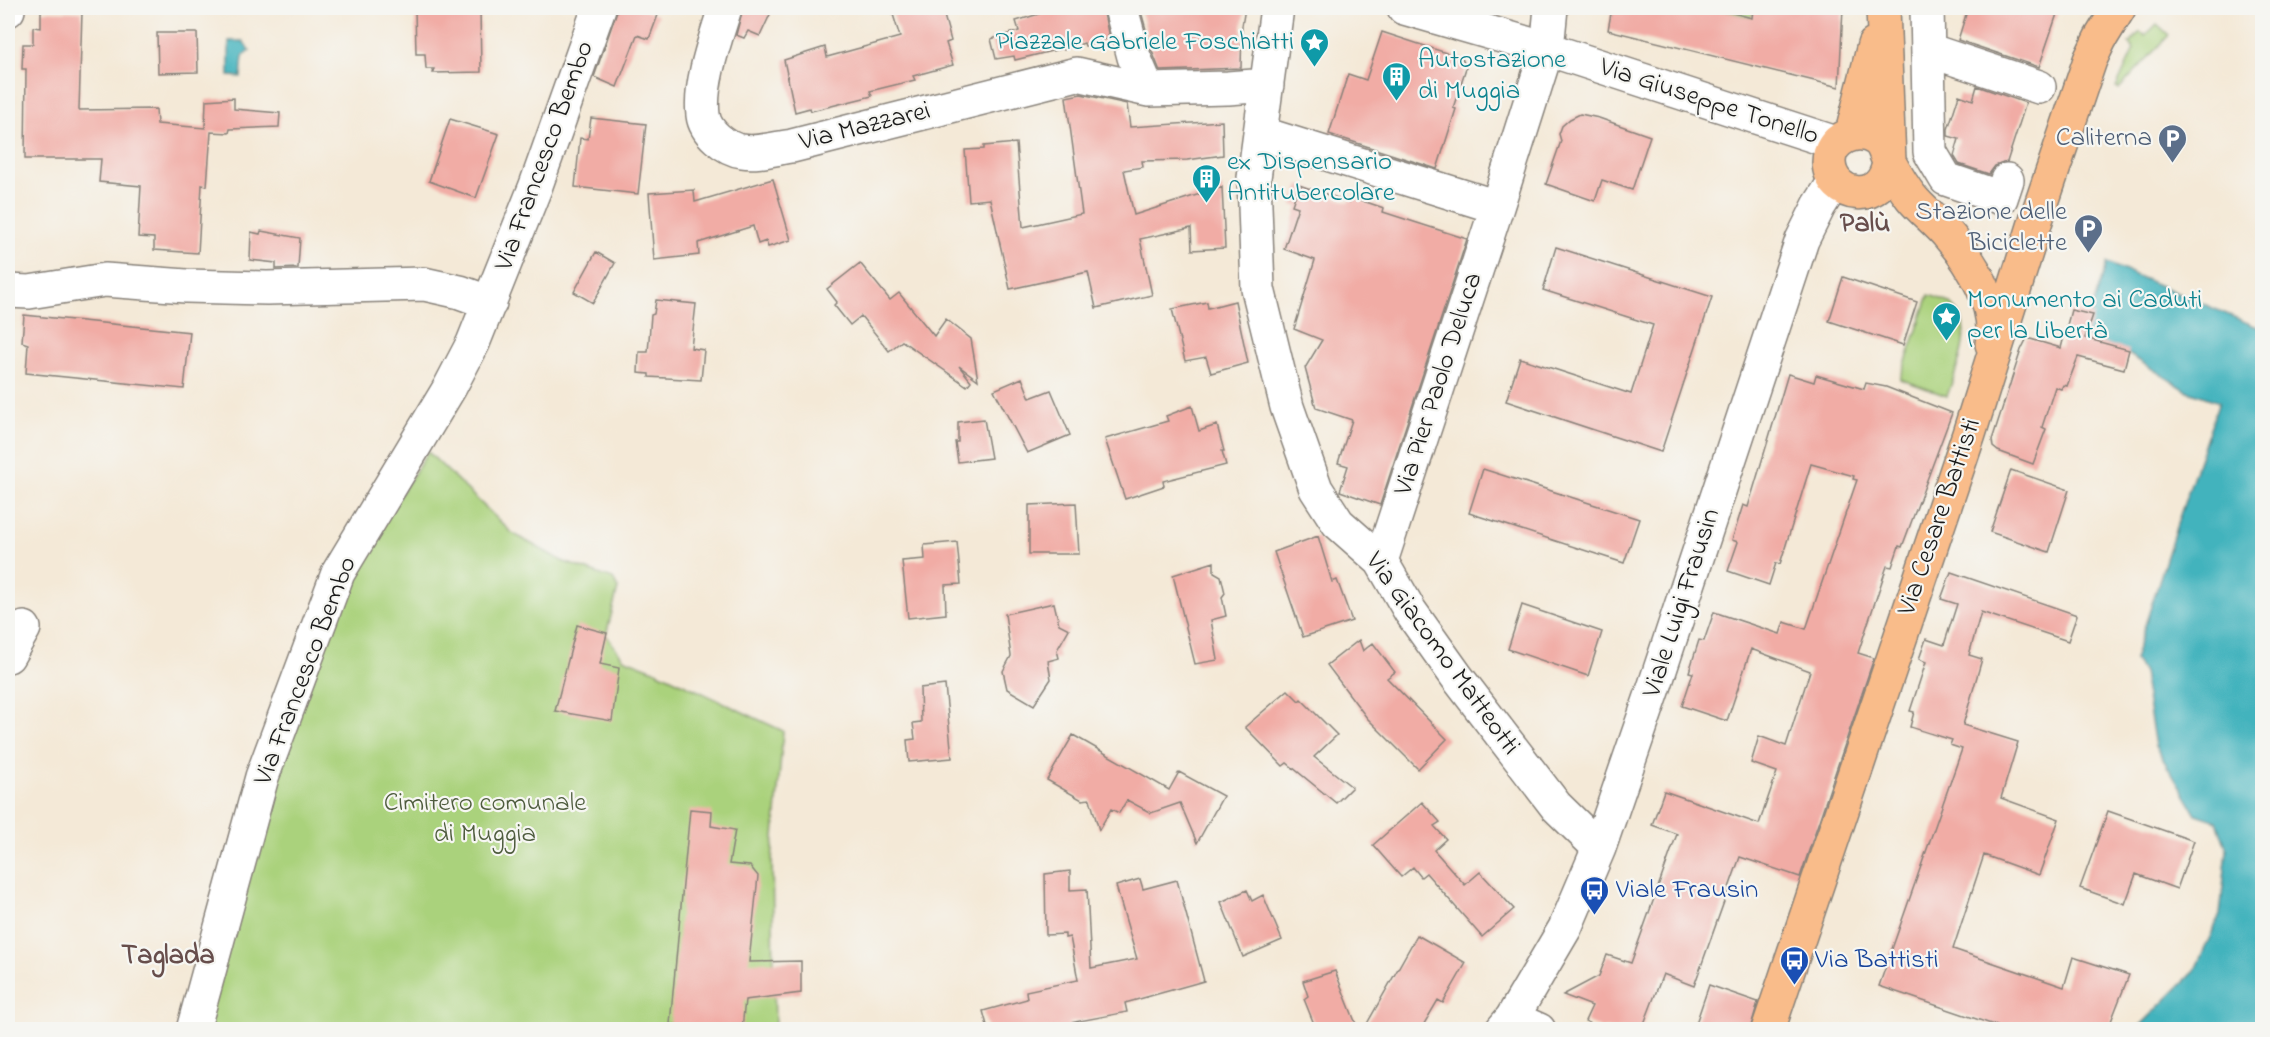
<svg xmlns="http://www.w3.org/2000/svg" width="2270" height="1037" viewBox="0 0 2270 1037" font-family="'Indie Flower',sans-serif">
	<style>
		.green { fill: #aad27c; stroke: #63774c; stroke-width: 1.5 }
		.water { fill: #43b3bd; stroke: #30686c; stroke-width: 1.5 }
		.building { fill: #f1aca5 }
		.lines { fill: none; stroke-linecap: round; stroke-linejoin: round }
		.minor-casing { stroke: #88827a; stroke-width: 36 }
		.major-casing { stroke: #88827a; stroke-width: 36 }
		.minor { stroke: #fff; stroke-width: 33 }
		.major { stroke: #f9bc8a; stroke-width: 33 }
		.labels { text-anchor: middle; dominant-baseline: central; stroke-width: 4.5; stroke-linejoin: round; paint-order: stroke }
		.culture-label { font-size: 27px; fill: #0d838f; stroke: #f6f6f2; text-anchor: start }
		.street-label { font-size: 27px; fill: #1c1c1c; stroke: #f6f6f2 }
		.service-label { font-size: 27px; fill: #4e5e75; stroke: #f6f6f2; text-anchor: end }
		.park-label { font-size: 27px; fill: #4e5c3e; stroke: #f6f6f2 }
		.transit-label { font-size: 27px; fill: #164399; stroke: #f6f6f2; text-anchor: start }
		.neighbourhood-label { font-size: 28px; font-weight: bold; fill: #674e4c; stroke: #f6f6f2 }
	</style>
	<rect width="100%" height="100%" fill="#f6f6f2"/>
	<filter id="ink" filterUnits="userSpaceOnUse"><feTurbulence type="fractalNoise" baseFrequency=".0167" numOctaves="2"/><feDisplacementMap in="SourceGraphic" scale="12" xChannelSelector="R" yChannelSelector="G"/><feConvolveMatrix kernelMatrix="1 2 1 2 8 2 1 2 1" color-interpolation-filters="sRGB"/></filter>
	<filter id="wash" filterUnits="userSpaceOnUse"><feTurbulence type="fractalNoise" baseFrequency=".008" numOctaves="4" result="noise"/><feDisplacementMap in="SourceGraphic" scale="24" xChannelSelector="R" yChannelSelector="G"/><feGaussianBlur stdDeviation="1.35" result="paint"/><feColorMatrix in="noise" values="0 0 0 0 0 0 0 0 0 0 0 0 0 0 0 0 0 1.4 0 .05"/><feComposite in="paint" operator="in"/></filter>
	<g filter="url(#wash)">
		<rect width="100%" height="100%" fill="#f4e9d7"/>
		<!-- green -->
		<path class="green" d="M1714 8H1753L1752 18Z
			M2157 24 2169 35 2119 89 2116 88 2134 49 2129 44 2140 32 2145 36Z
			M1929 295C1938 298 1948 300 1954 307 1976 327 1955 373 1947 396L1900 379Z
			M428 452 512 533 562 561 613 579 618 588 606 635 623 658 654 670 783 731 772 861 775 1029 203 1030 275 777 349 574Z"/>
		<!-- water -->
		<path class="water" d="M229 41H243L250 51 243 56 241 77 229 76Z
			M2107 263 2262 329V1029L2141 1030 2140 1026 2194 972 2220 915 2227 850 2217 821 2196 814 2155 746 2143 672 2134 660 2180 515 2219 402 2186 390 2122 350 2083 337Z"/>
		<g id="blocks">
			<!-- building -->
			<path class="building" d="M415 8H480L481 72 433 73 434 69H426L425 54H416Z
				M618 8H638L658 15 649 39 637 35 617 87 594 77Z
				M743 8H773L760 36 748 31 744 38 736 35Z
				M891 8H942L951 41 946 43 953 65 913 76 915 80 870 91 872 96 811 111 810 108 795 112 784 60 825 47 827 57 900 37Z
				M1058 8H1103L1109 38 1085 46 1084 43 1064 50V48L1015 60 1014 56 996 59 991 39 1019 31 1016 21Z
				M1140 8H1245L1242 26 1241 68 1160 71 1152 51Z
				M1612 8H1714L1752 18 1753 8H1843L1839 87 1608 30Z
				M1968 8H2059L2039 67 1958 40Z
				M41 11 82 12 79 110 156 109 157 124 205 128 206 100 234 98V109L280 113 279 127 230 129 229 133 211 132 207 186 202 185 198 253 154 250V238L138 237 141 186 99 182 101 159H25L26 69H22L23 44H33V27L41 28Z
				M1382 32 1462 58 1466 68 1453 108 1456 109 1437 169 1329 134 1348 74 1366 80Z
				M157 33H197L198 72 158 73Z
				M1977 86 2026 103 2007 162 1995 166 1989 174 1959 164 1954 156 1959 139 1948 136V129L1959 95 1973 100Z
				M1081 94 1127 104 1130 127 1222 121 1223 155 1187 160 1142 161 1143 167 1124 170 1134 215 1222 187 1225 248 1192 250 1191 228 1140 239 1152 295 1096 308 1088 272 1010 289 990 199 969 201 965 150 984 149V146L1016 143 1023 227 1082 214 1066 97Z
				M1580 114 1599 118 1650 136 1632 190 1602 180 1595 201 1546 184 1561 141 1559 134 1562 126 1570 119Z
				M591 118 646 124 638 194 575 187 580 138 588 139Z
				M450 119 499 134 476 198 429 181Z
				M773 179 791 240 768 247 766 241 758 244 753 226 698 243 699 255 654 260 649 193 694 190 695 202Z
				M1299 185 1349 202 1351 197 1384 208 1383 212 1467 239 1380 505 1340 491 1348 466 1338 463 1352 420 1316 408 1305 368 1322 340 1294 329 1315 260 1284 249 1298 207 1292 205Z
				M261 231 300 238 298 268 276 269V263L250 260 251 232 260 234Z
				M1556 247 1712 297 1661 452 1506 401 1520 358 1631 394 1653 325 1543 290Z
				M596 252 615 263 593 303 574 292Z
				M860 263 890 300 899 293 934 336 946 319 971 339 978 380 959 366 971 381 967 386 902 341 889 351 861 316 850 325 834 305 837 302 827 289Z
				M1843 277 1917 302 1903 345 1829 321Z
				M656 300 696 304 691 348 704 350 701 380 649 377V374L638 373 639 352H648L651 315 654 314Z
				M1235 301 1248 363 1211 373 1206 357 1185 361 1172 309 1207 302 1208 308Z
				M2071 310 2093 315 2085 338 2129 350 2124 369 2078 357 2067 386 2063 385 2061 389 2055 387 2042 427 2046 429 2033 464 1998 451 1993 447 1992 440 2021 350 2027 338 2061 348Z
				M24 315 190 332 184 389 26 373 28 344 22 342Z
				M1788 374 1814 382 1816 375 1864 389 1866 383 1886 387 1952 413 1902 547 1899 546 1892 567 1887 566 1858 653 1874 658 1800 877 1740 857 1694 986 1663 974 1642 1029H1602L1585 1021 1592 1006 1563 995 1599 976 1607 955 1631 963 1677 834 1652 825 1664 791 1759 824 1777 772 1751 763 1759 736 1786 746 1810 671 1751 649 1727 721 1682 706 1693 673 1689 672 1699 640 1704 641 1714 612 1780 634 1784 622 1806 629 1857 480 1853 479 1854 476 1811 464 1780 564 1776 563 1769 585 1728 571 1738 542 1732 540 1743 505 1748 507Z
				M1022 378 1030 398 1051 390 1070 435 1027 453 994 390Z
				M1192 406 1199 431 1217 425 1224 451H1222L1226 465 1163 481 1164 486 1125 499 1105 439 1168 421 1166 416Z
				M984 419 991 458 958 462 955 442H958V422Z
				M1483 469 1639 519 1624 563 1469 513Z
				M2011 470 2069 490 2049 552 1990 532Z
				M1076 503 1079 554H1029V505Z
				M1318 536 1332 582 1337 580 1352 621 1303 637 1274 552Z
				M957 542 961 584 945 585 946 614 908 618 902 561 925 559 924 545Z
				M1214 562V572L1221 576 1225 593 1222 597 1226 616 1211 620 1218 660 1195 664 1173 575Z
				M1951 572 2077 615 2068 641 1981 612 1969 655 1982 659 1963 725 2018 742 2001 798 2059 819 2039 875 1984 855 1953 949 2064 987 2073 957 2129 975 2108 1029H2006L1879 986 1962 749 1950 745 1952 740 1910 727 1914 712 1910 711 1926 662 1919 659 1926 639 1944 645 1957 604 1941 599Z
				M1054 603 1059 624 1069 629 1057 650 1059 658 1048 661 1051 679 1034 705 1007 689 1003 671 1011 656 1005 614Z
				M1522 605 1602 632 1588 676 1508 649Z
				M577 625 607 633 600 664 619 668 612 721 555 711Z
				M1359 640 1363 651 1373 643 1395 672 1387 678 1447 739 1418 769 1367 718 1327 665Z
				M945 685 952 758 909 762 907 740 915 739 913 723 921 722 920 688Z
				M1288 690 1299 701 1301 699 1337 735 1314 757 1352 787 1336 803 1287 763 1283 766 1245 727Z
				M1073 735 1169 790 1179 772 1223 796 1197 843 1180 803 1151 813 1127 800 1119 813 1111 809 1099 830 1090 799 1082 800 1047 780Z
				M1422 802 1440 822 1434 826 1446 839 1434 850 1465 885 1480 872 1514 909 1482 937 1426 873 1421 877 1413 867 1401 877 1373 845Z
				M690 809 712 811 711 826 735 830 729 864 750 866 758 876 749 962 801 961V993L745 1000 742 1029H704V1027L670 1024Z
				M2108 811 2194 841 2177 889 2136 874 2125 904 2080 888Z
				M1070 871V890L1087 889 1091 968 1137 959 1116 886 1140 879 1143 889 1177 880 1204 981 1125 1003 1127 1012 1069 1023 1070 1029H988L983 1011 1027 999 1026 991 1078 980 1070 937 1065 938V934L1046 935 1045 874Z
				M1247 890 1252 901 1263 895 1282 940 1243 957 1221 902Z
				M1417 935 1466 963 1443 1003 1438 1000 1421 1029H1364Z
				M1335 971 1358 1029H1316L1304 999 1308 996 1303 981Z
				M1709 985 1758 1002 1750 1029H1694Z"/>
		</g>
	</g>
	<g filter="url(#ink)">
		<use href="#blocks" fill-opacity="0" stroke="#88827a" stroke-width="1.5"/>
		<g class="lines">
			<defs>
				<path id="minor" d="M725 8C716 38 699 83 703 115 705 132 726 149 742 151 758 154 776 148 792 146L1077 74 1148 90
					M1121 8 1134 57 1148 90 1228 88 1267 85
					M1277 8 1254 178 1258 289 1287 407 1316 489 1338 523 1381 561 1410 611 1457 677 1556 806 1599 848
					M1404 8 1547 49 1836 143
					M1927 8 1930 152 1946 179 2001 198 2007 180
					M8 10V8
					M1928 50 2039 87
					M1260 133 1497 207 1547 49 1551 8
					M8 291 29 292 105 280 186 286 267 288 424 284 460 292 490 303
					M1381 561 1497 207
					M8 656 24 628
					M1512 1018 1539 1030
					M193 1030 262 777 338 573 450 387 473 343 535 188 599 8
					M1502 1030 1512 1018 1565 928 1599 848 1654 688 1802 240 1819 206 1835 181"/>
				<path id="major" d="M1883 8 1889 161C1884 207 1830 199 1829 162 1829 139 1857 126 1876 139 1884 144 1885 153 1889 162 1895 173 1903 187 1911 197 1922 211 1938 222 1949 236 1973 264 1999 306 1992 344
					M1852 133 1874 45
					M1768 1030 1969 434 2037 217 2090 60 2100 39 2119 8"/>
			</defs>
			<!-- minor casing -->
			<use href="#minor" class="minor-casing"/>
			<!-- major casing -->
			<use href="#major" class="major-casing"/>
			<!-- minor -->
			<use href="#minor" class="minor"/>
			<!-- major -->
			<use href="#major" class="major"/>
		</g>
	</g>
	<!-- icons -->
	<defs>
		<symbol id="sight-pin" viewBox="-11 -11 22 30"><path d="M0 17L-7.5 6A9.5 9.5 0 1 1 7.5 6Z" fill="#0f9aa8" stroke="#f6f6f2"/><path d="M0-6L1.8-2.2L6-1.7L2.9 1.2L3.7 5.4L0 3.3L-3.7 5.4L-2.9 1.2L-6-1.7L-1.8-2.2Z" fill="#fff"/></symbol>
		<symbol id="building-pin" viewBox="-11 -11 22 30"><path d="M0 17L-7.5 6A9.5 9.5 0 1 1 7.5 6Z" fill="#0f9aa8" stroke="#f6f6f2"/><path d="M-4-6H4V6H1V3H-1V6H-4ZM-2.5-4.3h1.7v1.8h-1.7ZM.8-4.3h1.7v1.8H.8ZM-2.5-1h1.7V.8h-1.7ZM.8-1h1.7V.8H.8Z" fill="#fff"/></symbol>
		<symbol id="parking-pin" viewBox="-11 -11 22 30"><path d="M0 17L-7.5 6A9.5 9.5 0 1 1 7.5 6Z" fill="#5c6f8a" stroke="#f6f6f2"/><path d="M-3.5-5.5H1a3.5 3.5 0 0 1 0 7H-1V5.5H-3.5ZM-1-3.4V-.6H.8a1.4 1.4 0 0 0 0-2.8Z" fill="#fff"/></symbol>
		<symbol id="bus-pin" viewBox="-11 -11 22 30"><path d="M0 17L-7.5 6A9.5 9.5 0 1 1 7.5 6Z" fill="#1a4fb4" stroke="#f6f6f2"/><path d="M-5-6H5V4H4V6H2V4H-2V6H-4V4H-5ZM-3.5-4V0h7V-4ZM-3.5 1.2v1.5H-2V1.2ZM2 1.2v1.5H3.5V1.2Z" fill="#fff"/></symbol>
	</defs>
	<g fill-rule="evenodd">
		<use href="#sight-pin" x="1298" y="26" width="33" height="45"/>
		<use href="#building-pin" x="1380" y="60" width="33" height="45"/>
		<use href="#parking-pin" x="2156" y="122" width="33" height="45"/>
		<use href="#building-pin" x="1190" y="162" width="33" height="45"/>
		<use href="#parking-pin" x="2072" y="212" width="33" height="45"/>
		<use href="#sight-pin" x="1930" y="300" width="33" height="45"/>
		<use href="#bus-pin" x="1578" y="874" width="33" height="45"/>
		<use href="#bus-pin" x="1778" y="944" width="33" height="45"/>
	</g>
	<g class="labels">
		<!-- culture labels -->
		<g class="culture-label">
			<text x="1294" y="42" text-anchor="end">Piazzale Gabriele Foschiatti</text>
			<text x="1418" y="60">Autostazione<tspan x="1418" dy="31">di Muggia</tspan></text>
			<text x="1227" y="162">ex Dispensario<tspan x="1227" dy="31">Antitubercolare</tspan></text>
			<text x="1967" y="300">Monumento ai Caduti<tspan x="1967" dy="31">per la Libertà</tspan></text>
		</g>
		<!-- street labels -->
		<g class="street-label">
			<text transform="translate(1709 102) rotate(18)">Via Giuseppe Tonello</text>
			<text transform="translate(865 127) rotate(-14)">Via Mazzarei</text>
			<text transform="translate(545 156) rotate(-70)">Via Francesco Bembo</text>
			<text transform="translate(1439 384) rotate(-72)">Via Pier Paolo Deluca</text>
			<text transform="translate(1940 517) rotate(-71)">Via Cesare Battisti</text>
			<text transform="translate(1682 603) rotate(-72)">Viale Luigi Frausin</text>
			<text transform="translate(1442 654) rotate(54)">Via Giacomo Matteotti</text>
			<text transform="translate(306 671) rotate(-69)">Via Francesco Bembo</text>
		</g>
		<!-- service labels -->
		<g class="service-label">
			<text x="2152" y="138">Caliterna</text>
			<text x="2067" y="212">Stazione delle<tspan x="2067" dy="31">Biciclette</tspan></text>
		</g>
		<!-- park labels -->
		<g class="park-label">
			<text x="485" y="803">Cimitero comunale<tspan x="485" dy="31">di Muggia</tspan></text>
		</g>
		<!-- transit labels -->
		<g class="transit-label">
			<text x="1616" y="890">Viale Frausin</text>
			<text x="1815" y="960">Via Battisti</text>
		</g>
		<!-- neighbourhood labels -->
		<g class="neighbourhood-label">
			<text x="1865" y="224">Palù</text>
			<text x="168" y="956">Taglada</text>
		</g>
	</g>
	<!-- margin -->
	<rect width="2270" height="1037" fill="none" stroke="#f6f6f2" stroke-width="30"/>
</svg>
